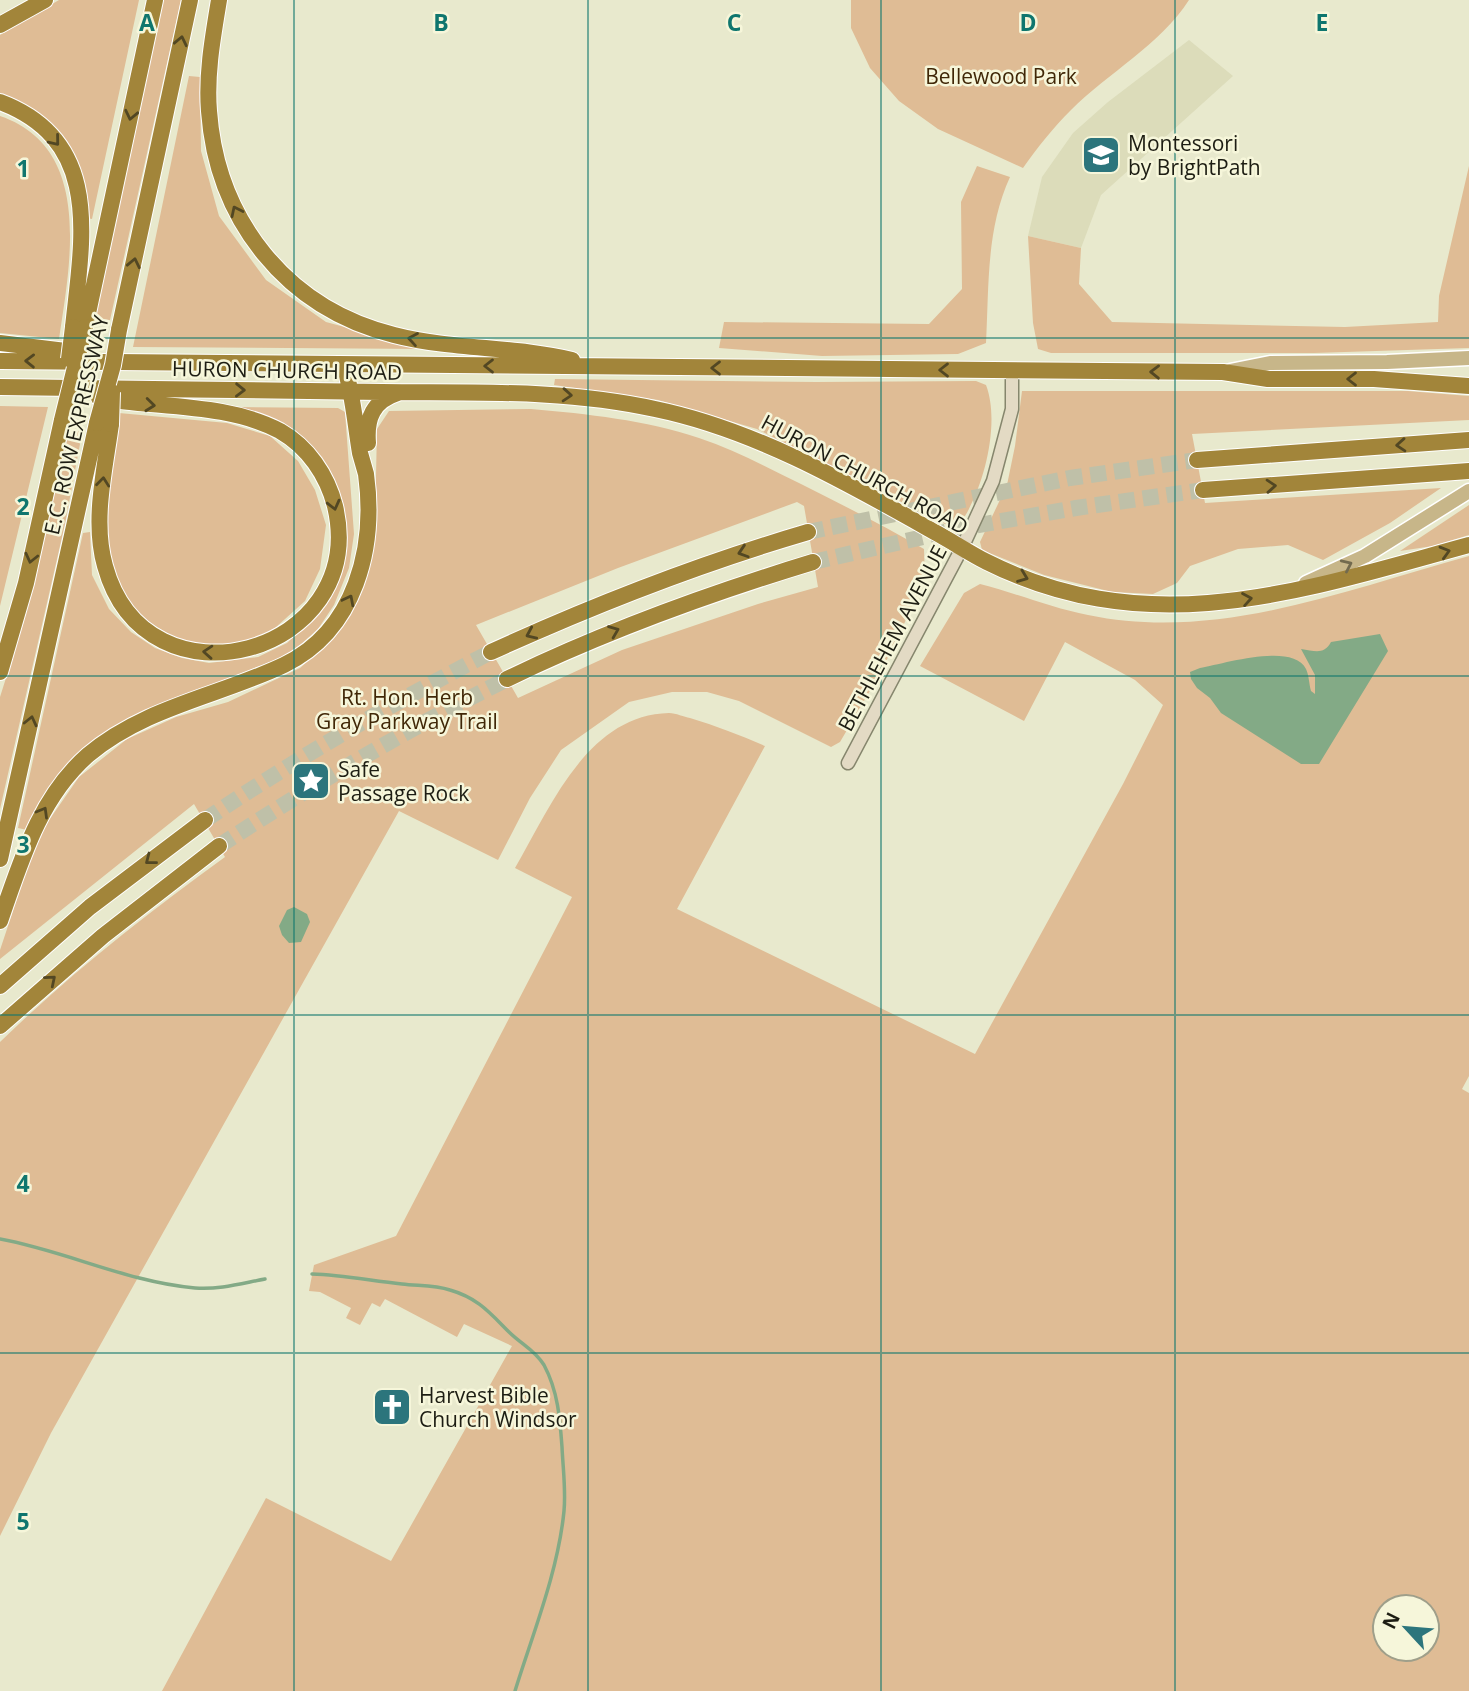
<svg xmlns="http://www.w3.org/2000/svg" width="1469" height="1691" viewBox="0 0 1469 1691" font-family="'Open Sans',sans-serif">
	<style>
		.built { fill: #dcdcba }
		.green { fill: #dfbc95; fill-rule: evenodd }
		.water { fill: #83aa86 }
		.lines { fill: none; stroke-linecap: round; stroke-linejoin: round }
		.stream { stroke: #83aa86; stroke-width: 3.5 }
		.highway-tunnel { stroke: #bfc0a8; stroke-width: 16; stroke-dasharray: 16 8; stroke-linecap: butt }
		.secondary-casing { stroke: #86866d; stroke-width: 15 }
		.primary-casing { stroke: #fff; stroke-width: 17 }
		.highway-casing { stroke: #fff; stroke-width: 18 }
		.secondary { stroke: #e3dac4; stroke-width: 12 }
		.primary { stroke: #c7b689; stroke-width: 14 }
		.highway { stroke: #a2853a; stroke-width: 16 }
		.highway-bridge-casing { stroke: #fff; stroke-width: 18; stroke-linecap: butt }
		.highway-bridge { stroke: #a2853a; stroke-width: 16 }
		.oneway { stroke: #524723 }
		.oneway2 { stroke: #726a4e }
		.grid { fill: none; stroke: #0f766e; stroke-width: 2; stroke-opacity: 0.55 }
		.labels { text-anchor: middle; dominant-baseline: central; stroke-width: 5; stroke-linejoin: round; paint-order: stroke }
		.park-label { font-size: 21px; fill: #402707; stroke: #f6f6da }
		.poi-label { font-size: 21px; fill: #1d1d13; stroke: #f6f6da; text-anchor: start }
		.street-label { font-size: 21px; fill: #1d1d13; stroke: #f6f6da }
		.grid-label { font-size: 23px; text-anchor: middle; font-weight: bold; fill: #0f766e; stroke: #f6f6da; stroke-width: 5; stroke-linejoin: round; paint-order: stroke }
	</style>
	<rect width="100%" height="100%" fill="#e8e9cd"/>
	<!-- built -->
	<path class="built" d="M1189 40 1233 76 1101 195 1081 248 1028 236 1042 177 1073 133 1108 102Z"/>
	<!-- green -->
	<path class="green" d="M59 0H139L92 219 87 218 85 183 73 157 0 97V35Z
		M161 0H181L110 320 95 319Z
		M851 0H1189C1159 46 1109 72 1071 110 1053 128 1037 148 1023 168L938 129 899 101 870 68 851 28Z
		M189 76 200 77 201 151 219 216 266 280 326 322 426 349 133 347Z
		M0 116C94 148 70 264 59 339L0 333Z
		M977 166 1010 177C986 229 989 287 986 343L958 354 822 356 719 348 724 322 929 324 962 289 961 202Z
		M1469 166V348L1314 353H1051L1038 349 1033 323 1028 236 1081 248 1079 284 1112 322 1345 327 1438 322 1439 296Z
		M555 379 816 382 976 381 986 385C1001 424 983 493 959 525L951 527 757 429 658 400 554 385Z
		M1022 391H1408L1469 396V420L1192 434 1205 503 1441 488 1390 523 1323 560 1288 545 1238 549 1190 566 1177 583 1153 594 1112 592 1044 575 982 550 980 542 1007 485 1015 446Z
		M0 406 48 407 0 606Z
		M235 407 338 408 345 412 354 534 349 568 334 605 318 629 290 654 130 717 91 744 27 830 18 828 83 533 90 532 92 575 109 609 131 632 155 648 182 658 209 663 258 657 287 643 312 619 330 593 341 561 321 460Z
		M531 409C588 414 645 420 699 438 735 450 768 468 801 484 843 505 884 526 924 549L925 580 881 672 840 742 831 747 739 701 707 692H672L629 702 561 750 530 798 498 860 399 811 51 1433 0 1536V1042C70 974 146 914 225 857L194 804 0 959V950L32 854 47 823 79 777 127 739 176 717 228 702 300 668 335 637 365 583 375 524 377 429 389 411ZM797 502 804 506 818 587 758 604 622 650 518 698 476 625 618 568Z
		M119 413 227 423 270 436 298 461 315 490 326 525 320 569 305 601 275 628 247 643 215 646 176 639 140 616 120 588 107 550V500Z
		M83 428 65 524 0 809V697L24 621 69 432H77Z
		M1469 505V535L1433 546 1400 551Z
		M1469 556V1076L1462 1089 1469 1093V1691H162L266 1498 391 1561 512 1346 464 1324 457 1337 385 1299 380 1307 372 1303 360 1325 346 1318 351 1308 320 1292 309 1291 314 1265 396 1236 572 897 515 868C550 808 587 715 669 713 676 713 684 717 690 718 716 726 740 735 765 746L677 909 975 1054 1123 784 1163 705 1135 680 1065 642 1024 721 920 666 964 593 980 584C1016 593 1051 608 1088 615 1218 642 1345 590 1469 556ZM1385 1607H1427V1649H1385Z"/>
	<!-- water -->
	<path class="water" d="M1380 634 1388 651 1319 764H1301L1221 713 1210 698 1197 688 1191 679 1190 672 1200 668C1223 664 1293 642 1306 669 1309 675 1309 684 1311 691L1315 694V675L1301 649C1315 651 1324 655 1331 642Z
		M294 907 307 914 310 922 301 942 289 943 282 935 279 926 287 910Z"/>
	<g class="lines">
		<!-- stream -->
		<path class="stream" d="M0 1239C66 1251 127 1282 195 1288 219 1290 243 1283 265 1279
			M312 1274C343 1275 372 1281 402 1284 418 1286 434 1285 450 1290 478 1298 490 1313 509 1332 521 1344 535 1350 544 1365 558 1391 560 1419 562 1447 563 1469 566 1490 564 1511 558 1572 533 1633 515 1691"/>
		<!-- highway-tunnel -->
		<path class="highway-tunnel" d="M808 532 1070 478 1197 460
			M813 562 967 527 1076 508 1203 490
			M205 820C297 758 393 703 491 652
			M219 846C312 785 408 729 507 679"/>
		<defs>
			<path id="secondary" d="M848 763 962 548 993 481 1012 409V370"/>
			<path id="primary" d="M1230 371 1270 363 1387 362 1469 358
				M1306 583 1365 556 1469 491"/>
			<path id="highway" d="M219 0C213 36 206 74 209 111 217 220 286 308 394 335 452 350 514 346 572 360
				M0 25 45 0
				M0 102C104 141 82 240 73 327
				M85 327 155 0
				M119 330 190 0
				M0 343 82 353
				M0 361 1223 372 1268 379H1374L1469 386
				M0 387C127 389 255 390 382 392 474 393 565 389 655 409 757 430 851 485 940 535 956 544 971 554 987 562 1151 644 1304 590 1469 545
				M99 398C156 408 228 403 280 431 308 447 327 475 335 506 370 655 146 716 105 566 92 521 105 469 111 424
				M368 443C366 418 373 401 398 393
				M1197 460 1469 440
				M1203 490 1469 471
				M491 652C594 605 699 564 808 532
				M0 672 26 583 62 420
				M507 679C606 631 708 594 813 562
				M0 859 97 423
				M0 921C21 861 39 798 88 755 145 707 219 696 284 665 356 630 376 547 366 474 364 467 362 460 360 453 355 423 353 394 344 365
				M0 986 90 907 205 820
				M0 1026 103 936 219 846"/>
		</defs>
		<!-- secondary casing -->
		<use href="#secondary" class="secondary-casing"/>
		<!-- primary casing -->
		<use href="#primary" class="primary-casing"/>
		<!-- highway casing -->
		<use href="#highway" class="highway-casing"/>
		<!-- secondary -->
		<use href="#secondary" class="secondary"/>
		<!-- primary -->
		<use href="#primary" class="primary"/>
		<!-- highway -->
		<use href="#highway" class="highway"/>
		<defs>
			<path id="highway-bridge" d="M69 359 73 327
				M62 420 85 327
				M97 423 113 365 119 330
				M111 424 112 392"/>
		</defs>
		<!-- highway-bridge casing -->
		<use href="#highway-bridge" class="highway-bridge-casing"/>
		<!-- highway-bridge -->
		<use href="#highway-bridge" class="highway-bridge"/>
	</g>
	<!-- one-way arrows -->
	<defs><path id="oneway-chevron" d="M-2-3.5L2.5 0L-2 3.5" fill="none" stroke-width="1.6" stroke-linecap="round" stroke-linejoin="round" transform="scale(1.75)"/></defs>
	<g class="oneway">
		<use href="#oneway-chevron" transform="translate(181 41) rotate(-78)"/>
		<use href="#oneway-chevron" transform="translate(131 115) rotate(102)"/>
		<use href="#oneway-chevron" transform="translate(55 141) rotate(51)"/>
		<use href="#oneway-chevron" transform="translate(236 211) rotate(-116)"/>
		<use href="#oneway-chevron" transform="translate(134 263) rotate(-78)"/>
		<use href="#oneway-chevron" transform="translate(413 339) rotate(-170)"/>
		<use href="#oneway-chevron" transform="translate(30 361) rotate(-179)"/>
		<use href="#oneway-chevron" transform="translate(489 366) rotate(-180)"/>
		<use href="#oneway-chevron" transform="translate(716 368) rotate(-180)"/>
		<use href="#oneway-chevron" transform="translate(944 370) rotate(-180)"/>
		<use href="#oneway-chevron" transform="translate(1155 372) rotate(-179)"/>
		<use href="#oneway-chevron" transform="translate(1352 379) rotate(-180)"/>
		<use href="#oneway-chevron" transform="translate(240 390) rotate(1)"/>
		<use href="#oneway-chevron" transform="translate(567 395) rotate(4)"/>
		<use href="#oneway-chevron" transform="translate(150 405) rotate(6)"/>
		<use href="#oneway-chevron" transform="translate(1401 445) rotate(176)"/>
		<use href="#oneway-chevron" transform="translate(103 482) rotate(-84)"/>
		<use href="#oneway-chevron" transform="translate(1271 486) rotate(-4)"/>
		<use href="#oneway-chevron" transform="translate(334 505) rotate(76)"/>
		<use href="#oneway-chevron" transform="translate(743 552) rotate(162)"/>
		<use href="#oneway-chevron" transform="translate(1445 552) rotate(-16)"/>
		<use href="#oneway-chevron" transform="translate(31 558) rotate(103)"/>
		<use href="#oneway-chevron" transform="translate(1023 577) rotate(21)"/>
		<use href="#oneway-chevron" transform="translate(1247 599) rotate(-10)"/>
		<use href="#oneway-chevron" transform="translate(349 600) rotate(-63)"/>
		<use href="#oneway-chevron" transform="translate(614 631) rotate(-22)"/>
		<use href="#oneway-chevron" transform="translate(531 634) rotate(156)"/>
		<use href="#oneway-chevron" transform="translate(208 652) rotate(-176)"/>
		<use href="#oneway-chevron" transform="translate(31 721) rotate(-77)"/>
		<use href="#oneway-chevron" transform="translate(43 812) rotate(-60)"/>
		<use href="#oneway-chevron" transform="translate(150 860) rotate(142)"/>
		<use href="#oneway-chevron" transform="translate(51 980) rotate(-40)"/>
	</g>
	<use class="oneway2" href="#oneway-chevron" transform="translate(1347 565) rotate(-25)"/>
	<!-- grid -->
	<path class="grid" d="M294 0V1691M588 0V1691M881 0V1691M1175 0V1691M0 338H1469M0 676H1469M0 1015H1469M0 1353H1469"/>
	<!-- icons -->
	<defs>
		<symbol id="school-square" viewBox="-11 -11 22 22"><rect x="-9" y="-9" width="18" height="18" rx="4" fill="#2c757c" stroke="#f6f6da"/><path d="M0-5L7-2L0 1L-7-2ZM-4 1L0 2.5L4 1V4Q0 6-4 4Z" fill="#fff"/></symbol>
		<symbol id="sight-square" viewBox="-11 -11 22 22"><rect x="-9" y="-9" width="18" height="18" rx="4" fill="#2c757c" stroke="#f6f6da"/><path d="M0-6L1.8-2.2L6-1.7L2.9 1.2L3.7 5.4L0 3.3L-3.7 5.4L-2.9 1.2L-6-1.7L-1.8-2.2Z" fill="#fff"/></symbol>
		<symbol id="church-square" viewBox="-11 -11 22 22"><rect x="-9" y="-9" width="18" height="18" rx="4" fill="#2c757c" stroke="#f6f6da"/><path d="M-1.2-6h2.4v3.5h3.3v2.4h-3.3V6h-2.4V-.1h-3.3v-2.4h3.3Z" fill="#fff"/></symbol>
	</defs>
	<g fill-rule="evenodd">
		<use href="#school-square" x="1079" y="133" width="44" height="44"/>
		<use href="#sight-square" x="289" y="759" width="44" height="44"/>
		<use href="#church-square" x="370" y="1385" width="44" height="44"/>
	</g>
	<g class="labels">
		<!-- park labels -->
		<g class="park-label">
			<text x="1001" y="76">Bellewood Park</text>
			<text x="407" y="697">Rt. Hon. Herb<tspan x="407" dy="24">Gray Parkway Trail</tspan></text>
		</g>
		<!-- poi labels -->
		<g class="poi-label">
			<text x="1128" y="143">Montessori<tspan x="1128" dy="24">by BrightPath</tspan></text>
			<text x="338" y="769">Safe<tspan x="338" dy="24">Passage Rock</tspan></text>
			<text x="419" y="1395">Harvest Bible<tspan x="419" dy="24">Church Windsor</tspan></text>
		</g>
		<!-- street labels -->
		<g class="street-label">
			<text transform="translate(287 370) rotate(1)">HURON CHURCH ROAD</text>
			<text transform="translate(76 425) rotate(-77)">E.C. ROW EXPRESSWAY</text>
			<text transform="translate(865 474) rotate(28)">HURON CHURCH ROAD</text>
			<text transform="translate(892 638) rotate(-62)">BETHLEHEM AVENUE</text>
		</g>
	</g>
	<g class="grid-label">
		<text x="147" y="31">A</text>
		<text x="441" y="31">B</text>
		<text x="734" y="31">C</text>
		<text x="1028" y="31">D</text>
		<text x="1322" y="31">E</text>
		<text x="23" y="177">1</text>
		<text x="23" y="515">2</text>
		<text x="23" y="853">3</text>
		<text x="23" y="1192">4</text>
		<text x="23" y="1530">5</text>
	</g>
	<!-- north arrow -->
	<g transform="translate(1406 1628) rotate(296)"><circle r="33" fill="#f6f6da" stroke="#9f9f8a" stroke-width="2"/>
	<path d="M0-5L12 26L0 18L-12 26Z" fill="#2c757c"/>
	<text y="-10" font-size="19" font-weight="bold" text-anchor="middle" fill="#1d1d13">N</text>
	</g>
</svg>
